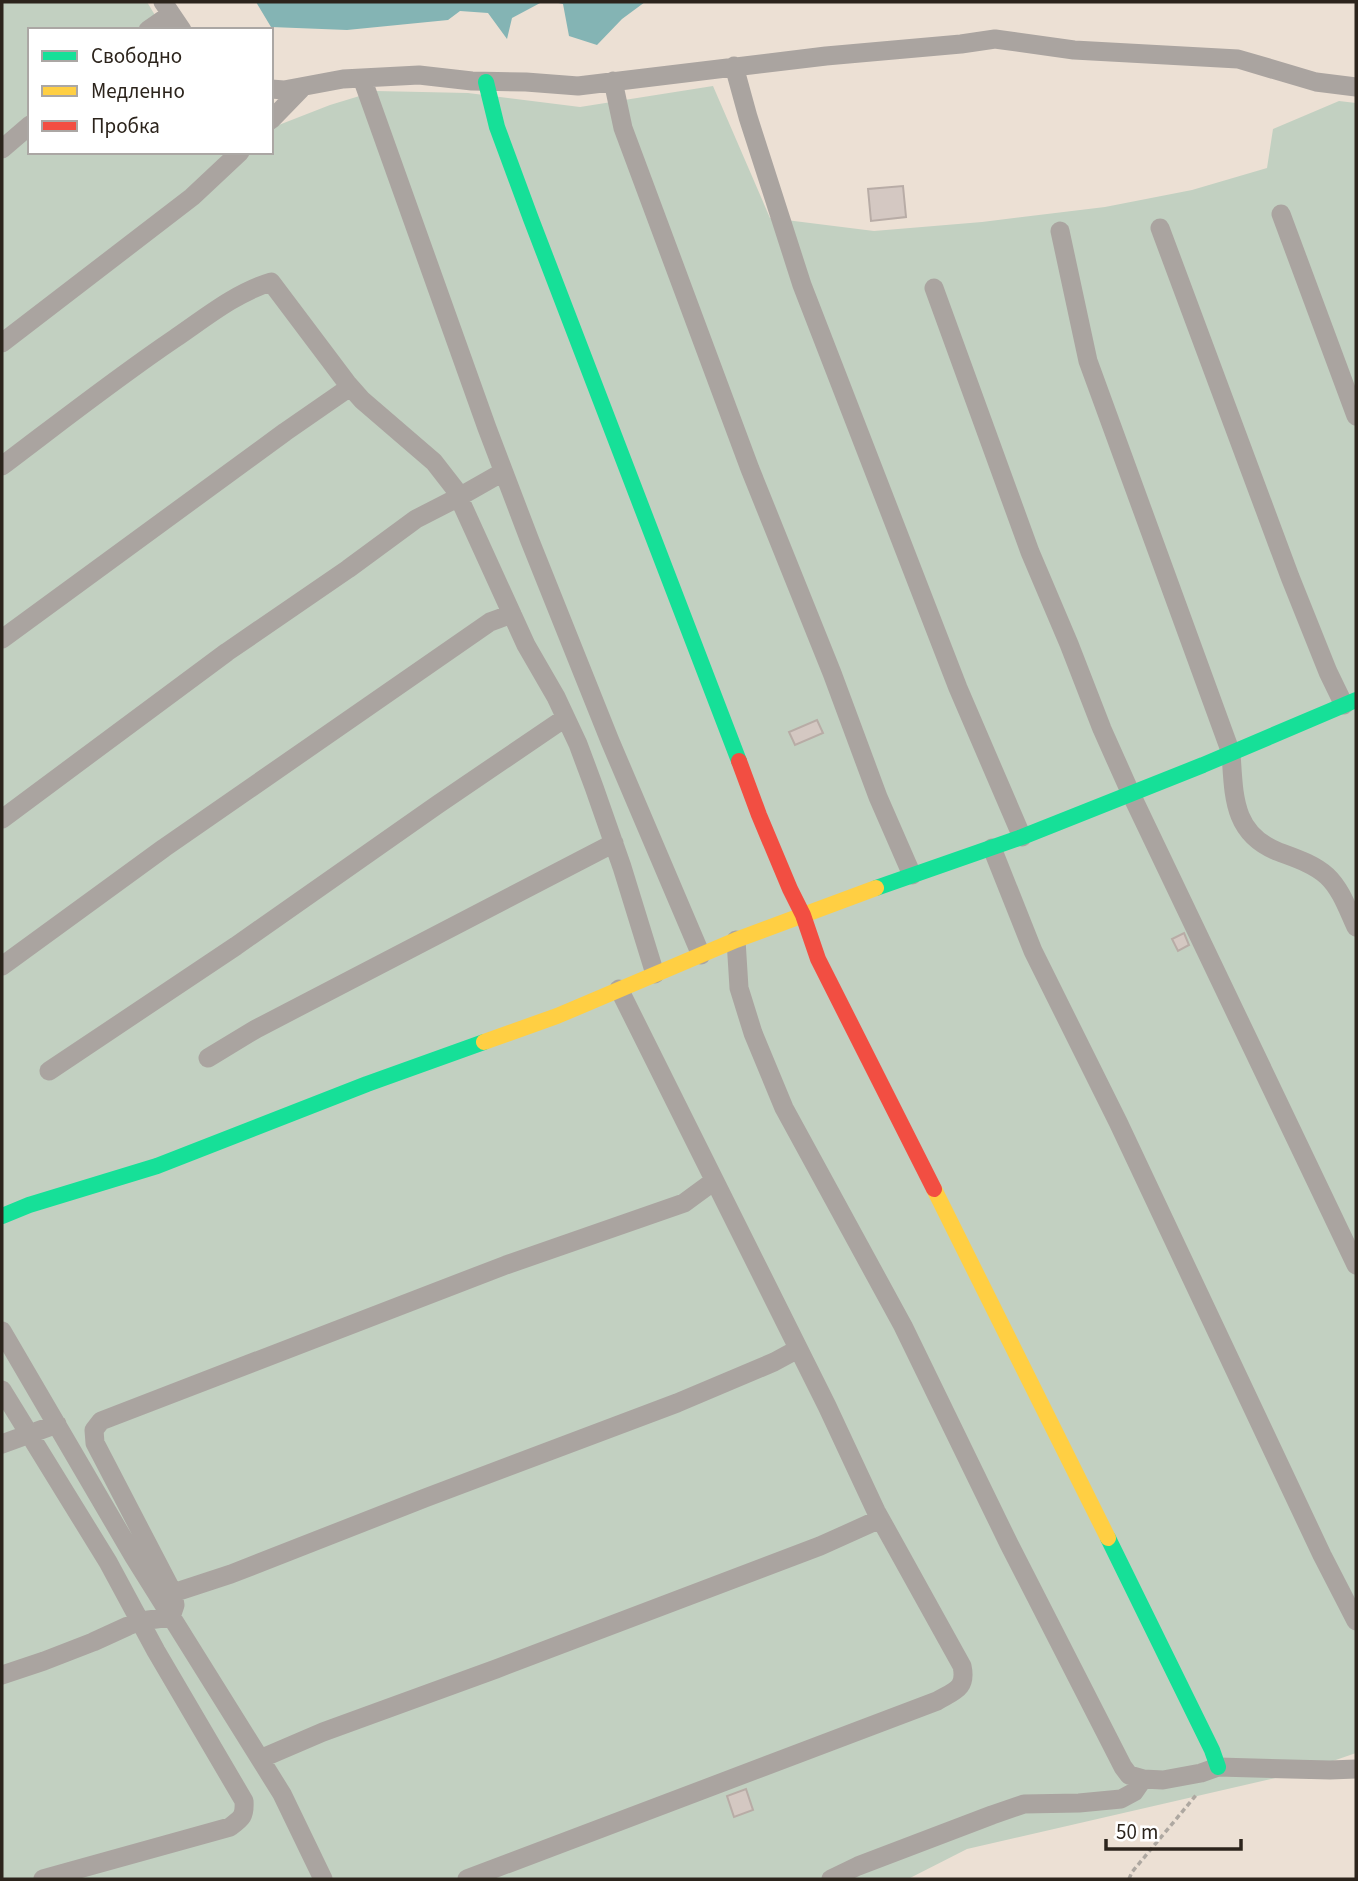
<svg xmlns="http://www.w3.org/2000/svg" width="1358" height="1881" viewBox="0 0 1358 1881" font-family="'Source Sans 3',sans-serif">
	<style>
		.green { fill: #c2d0c1 }
		.water { fill: #84b4b4 }
		.building { fill: #d4c8c2; stroke: #b8aca6; stroke-width: 2 }
		.lines { fill: none; stroke-linecap: round; stroke-linejoin: round }
		.path { stroke: #aea8a1; stroke-width: 3.5; stroke-dasharray: 5 3.5; stroke-linecap: butt }
		.street { stroke: #aaa4a0; stroke-width: 19 }
		.fast { stroke: #16e098; stroke-width: 16 }
		.slow { stroke: #ffcf43; stroke-width: 16 }
		.jam { stroke: #f24e42; stroke-width: 16 }
	</style>
	<rect width="100%" height="100%" fill="#ece0d4"/>
	<!-- green -->
	<path class="green" d="M2 2H147L164 30H30V152H271V128L330 105 376 91 468 93 580 107 713 86 770 218 874 231 982 222 1105 207 1192 190 1267 168 1273 129 1339 101 1356 103V1753L1301 1772 967 1849 908 1879H2Z"/>
	<!-- water -->
	<path class="water" d="M256 2H542L512 18 507 39 488 13 460 11 448 20 347 30 271 27Z
		M554 2H645L622 19 597 45 569 36 563 4Z"/>
	<!-- building -->
	<path class="building" d="M903 186 906 217 871 221 868 189Z
		M817 720 823 733 795 745 789 732Z
		M1184 933 1189 945 1178 951 1172 939Z
		M746 1789 753 1810 734 1817 727 1796Z"/>
	<g class="lines">
		<!-- path -->
		<path class="path" d="M1129 1879 1132 1872 1197 1794"/>
		<!-- street -->
		<path class="street" d="M163 2 182 30
			M148 30 171 14
			M734 66 748 117 802 285 958 688 1022 837
			M362 78 487 428 530 541 610 741 701 955
			M613 81 623 128 750 469 832 673 878 797 912 875
			M271 89 284 90 343 79 419 75 472 81 526 82 578 86 826 56 961 44 995 39 1074 50 1238 59 1316 82 1356 87
			M271 120 303 87
			M2 149 30 125
			M1281 214 1356 416
			M1160 228 1290 577 1328 672 1344 705
			M1060 231 1088 361 1231 753C1234 795 1232 834 1279 852 1295 858 1314 864 1327 876 1341 889 1348 910 1356 927
			M934 288 1030 552 1069 644 1102 729 1131 794 1356 1265
			M2 343 192 197 240 152
			M2 466C59 423 115 379 174 339 205 318 235 293 271 282L347 383 362 400 434 462 455 489 526 645 556 697 578 744 594 787 622 867 655 974
			M2 639 285 432 350 387
			M2 819 227 652 348 569 416 519 459 497 503 472
			M992 848 1033 951 1118 1122 1322 1555 1356 1621
			M736 940 739 988 753 1033 784 1108 903 1326 1009 1544 1123 1767 1129 1775 1143 1779 1163 1780 1201 1773 1218 1767 1330 1770 1356 1769
			M2 966 164 848 490 622 512 614
			M208 1058 256 1029 614 843
			M49 1071 236 946 437 805 565 718
			M2 1331 134 1557 282 1794 323 1879
			M2 1390 108 1562 156 1651 244 1801C245 1816 242 1818 230 1827L43 1879
			M2 1444 57 1424
			M173 1593 231 1574 425 1498 677 1403 774 1362 798 1349
			M2 1675 44 1661 93 1642 128 1626 141 1621 171 1617 175 1605 173 1593 95 1443 94 1430 101 1421 506 1265 684 1203 714 1181
			M260 1759 323 1732 496 1669 820 1546 880 1519
			M467 1879 937 1701C954 1691 967 1689 962 1666L876 1511 827 1406 619 989
			M831 1879 858 1866 992 1815 1024 1804 1079 1803 1121 1799 1134 1792 1143 1779"/>
		<!-- fast -->
		<path class="fast" d="M486 82 497 127 531 219 739 761
			M876 888 1022 837 1203 765 1356 700
			M2 1216 29 1205 157 1166 367 1084 484 1042
			M1108 1538 1212 1750 1218 1767"/>
		<!-- slow -->
		<path class="slow" d="M484 1042 557 1016 736 940 876 888
			M934 1189 1108 1538"/>
		<!-- jam -->
		<path class="jam" d="M739 761 759 815 790 889 803 915 818 959 934 1189"/>
	</g>
	<!-- border -->
	<rect width="1358" height="1881" fill="none" stroke="#2c241c" stroke-width="7"/>
	<!-- legend -->
	<rect x="28" y="28" width="245" height="126" fill="#ffffff" stroke="#aba7a4" stroke-width="2"/>
	<rect x="42" y="51" width="35" height="10" fill="#16e098" stroke="#aba7a4" stroke-width="2"/>
	<text x="91" y="63" font-size="21" fill="#2c241c">Свободно</text>
	<rect x="42" y="86" width="35" height="10" fill="#ffcf43" stroke="#aba7a4" stroke-width="2"/>
	<text x="91" y="98" font-size="21" fill="#2c241c">Медленно</text>
	<rect x="42" y="121" width="35" height="10" fill="#f24e42" stroke="#aba7a4" stroke-width="2"/>
	<text x="91" y="133" font-size="21" fill="#2c241c">Пробка</text>
	<!-- scale -->
	<path d="M1106 1839v10h135v-10" fill="none" stroke="#2c241c" stroke-width="3.5"/>
	<text x="1116" y="1839" font-size="21" fill="#2c241c" stroke="#ffffff" stroke-width="5" paint-order="stroke">50 m</text>
</svg>
